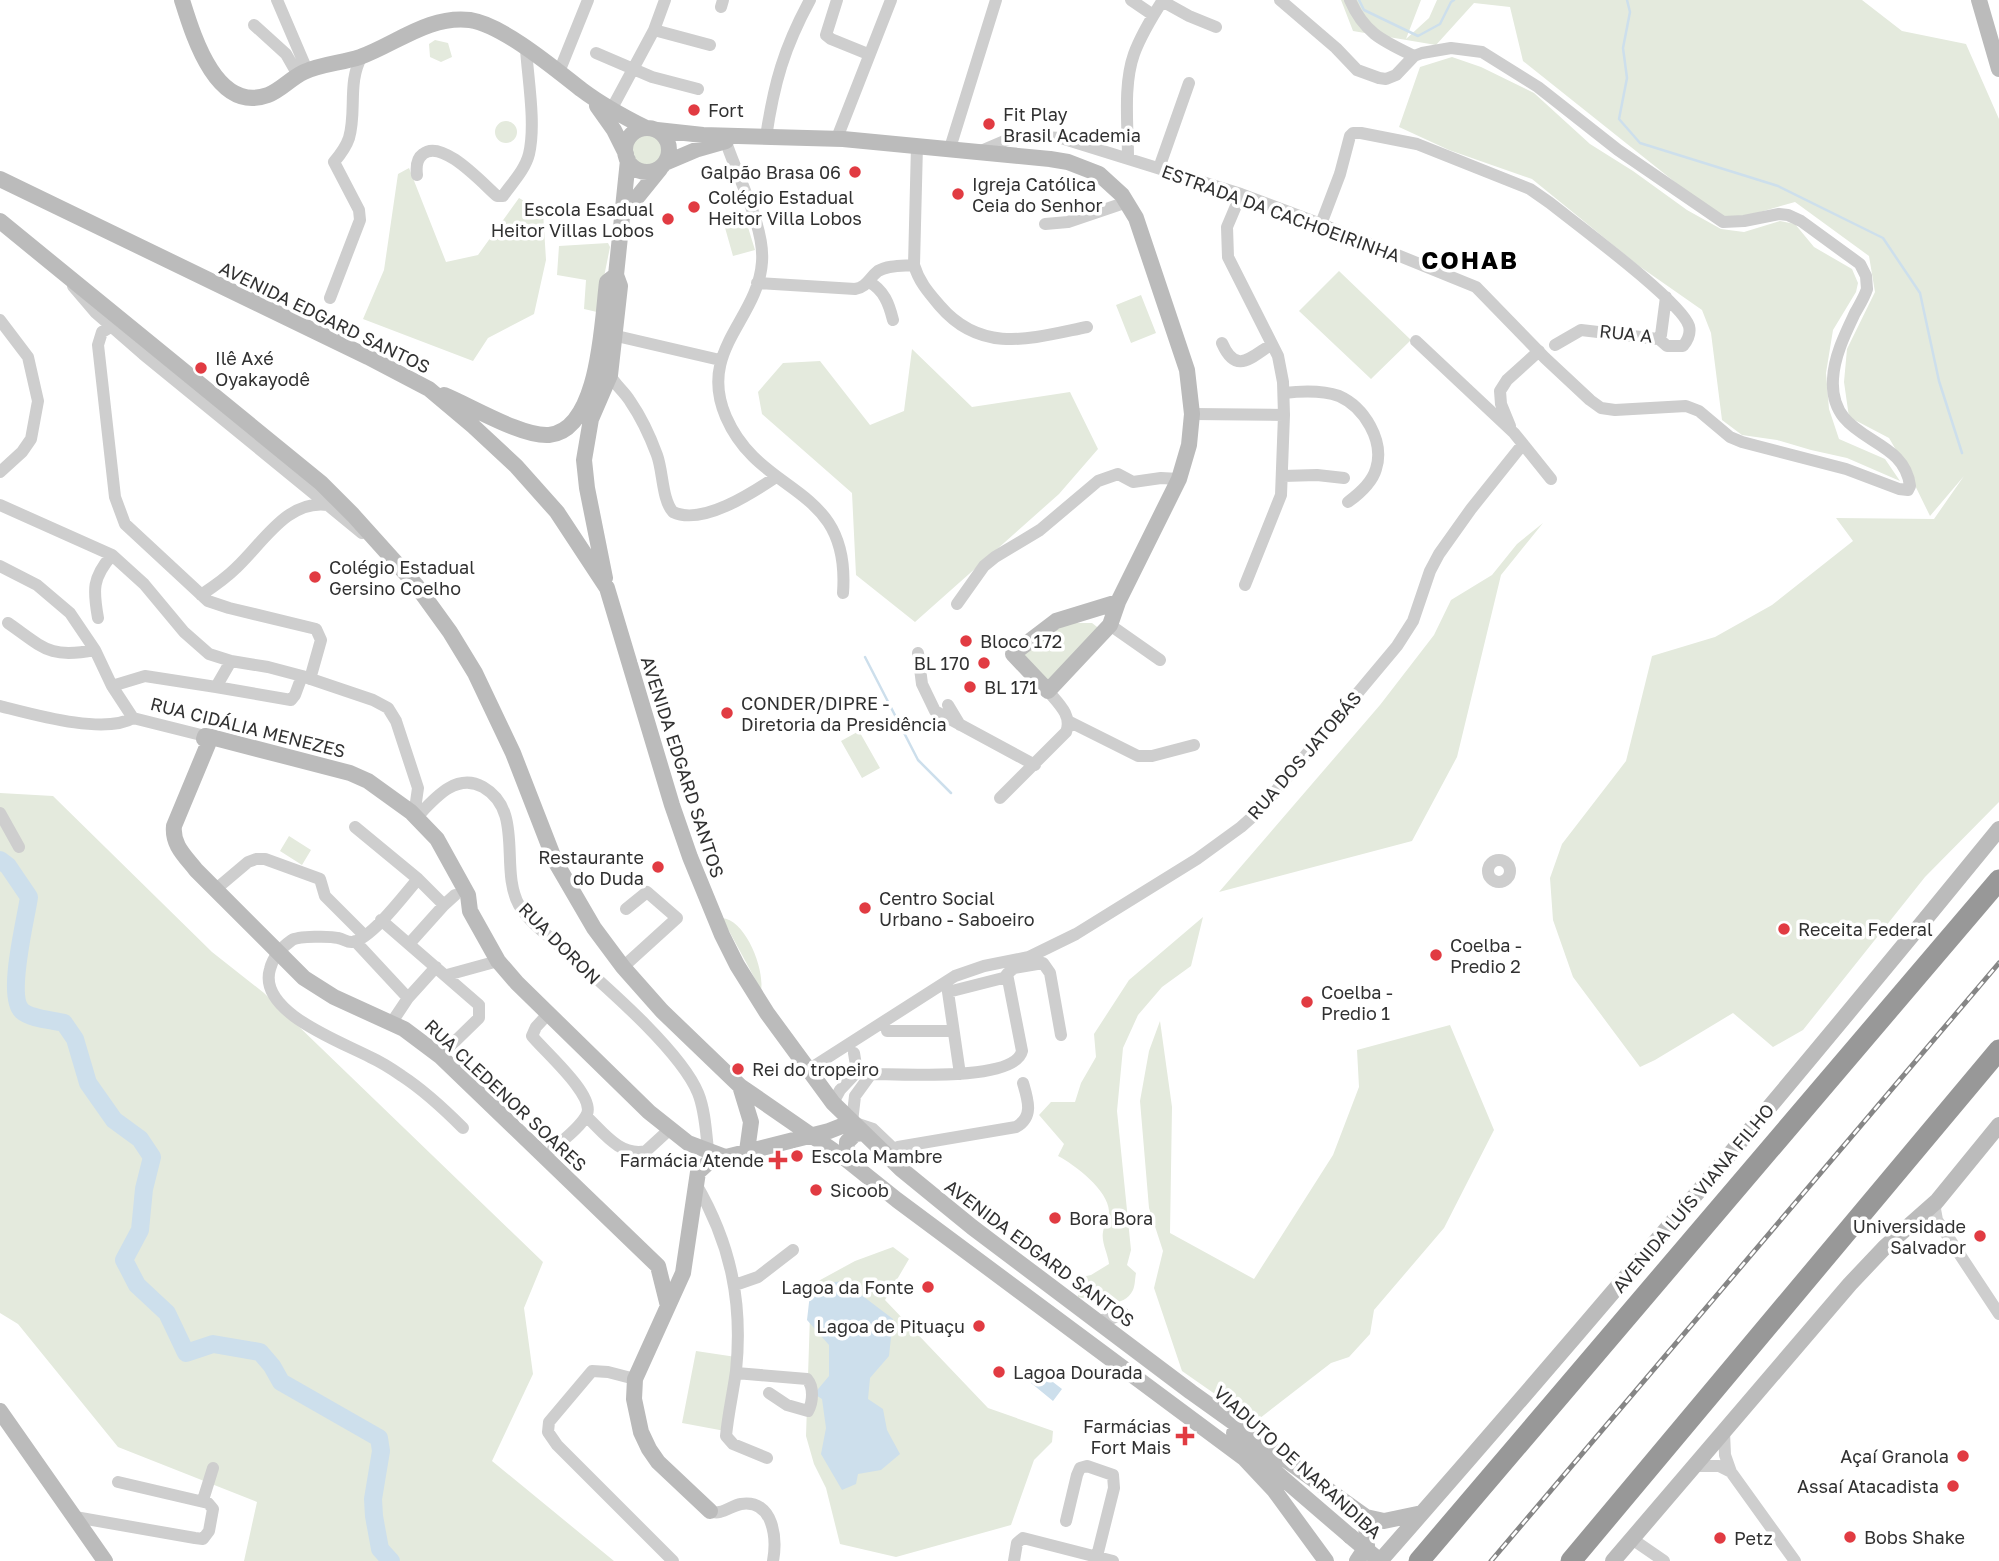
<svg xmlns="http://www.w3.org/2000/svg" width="1999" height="1561" viewBox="0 0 1999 1561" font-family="'Golos Text',sans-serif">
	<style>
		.green { fill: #e4eadd }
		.water { fill: #cddfec }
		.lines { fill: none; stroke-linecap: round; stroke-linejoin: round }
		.stream { stroke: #cddfec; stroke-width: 2.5 }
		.river { stroke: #cddfec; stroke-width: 18 }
		.street { stroke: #cecece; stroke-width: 12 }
		.secondary { stroke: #bbb; stroke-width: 16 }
		.highway { stroke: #989898; stroke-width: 21 }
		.rail-casing { stroke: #868686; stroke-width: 5 }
		.rail { stroke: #fff; stroke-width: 2.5; stroke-dasharray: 8; stroke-linecap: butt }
		.secondary-bridge { stroke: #bbb; stroke-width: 16 }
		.poi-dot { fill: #e13b42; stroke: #fff; stroke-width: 2.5 }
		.labels { text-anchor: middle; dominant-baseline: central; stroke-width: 7; stroke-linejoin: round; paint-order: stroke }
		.poi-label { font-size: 18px; fill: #313131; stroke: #fff; text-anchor: start }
		.street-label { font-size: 18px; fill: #313131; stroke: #fff }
		.district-label { font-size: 24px; font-weight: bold; letter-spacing: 2px; fill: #000; stroke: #fff }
	</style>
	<rect width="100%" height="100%" fill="#fff"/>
	<!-- green -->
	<path class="green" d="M1341 0H1421L1406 39 1429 18 1437 0H1862L1902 31 1966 44 1999 119V802L1925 877 1803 1030 1773 1047 1733 1013 1655 1060 1640 1067 1573 977 1553 920 1550 878 1562 844 1626 761 1652 656 1715 637 1772 605 1853 541 1836 518 1934 519 1964 476 1930 516 1906 467 1889 438 1849 417 1844 382 1847 349 1875 292 1869 256 1795 202 1725 222 1523 61 1510 7 1474 3 1436 45 1353 31Z
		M435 40 448 43 452 57 441 62 430 57 429 44Z
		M1452 57 1481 67 1534 93 1590 144 1633 171 1687 210 1721 229 1744 232 1780 221 1795 224 1814 247 1852 269 1858 283 1856 292 1833 330 1826 373 1829 409 1839 439 1885 459 1900 481 1847 458 1811 450 1777 440 1742 435 1722 420 1711 333 1702 310 1639 266 1532 179 1449 150 1399 127 1420 67Z
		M495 132a11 11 0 1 1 22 0a11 11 0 1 1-22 0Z
		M630 150a16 16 0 1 1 32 0a16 16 0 1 1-32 0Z
		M409 168 446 262 478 255 519 198 543 212 546 260 534 314 488 338 473 361 363 319 384 270 398 174Z
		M743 211 755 250 733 256 722 217Z
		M608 243 610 247 597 312 584 309 586 280 557 275 559 246Z
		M1339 271 1411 340 1371 379 1299 311Z
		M1141 295 1156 333 1131 343 1116 305Z
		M912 349 972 407 1070 392 1098 449 1059 494 915 622 856 575 852 493 762 414 758 392 783 363 820 361 870 425 904 411Z
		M1543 523 1501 575 1457 757 1412 841 1219 892 1380 705 1434 635 1451 600 1492 575 1517 544Z
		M1067 623H1092L1101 630 1045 683 1023 657 1026 651Z
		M859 731 880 768 862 778 841 741Z
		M0 793 53 796 212 952 264 993 543 1262 524 1308 533 1374 492 1461 614 1561H244L257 1502 118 1447 18 1324 0 1313Z
		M289 836 311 850 302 865 280 851Z
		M1203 917 1191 966 1162 987 1138 1015 1123 1048 1117 1111 1131 1250 1127 1265 1136 1273C1135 1278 1135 1286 1133 1290 1123 1311 1094 1300 1078 1297L1077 1278 1091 1275 1109 1264C1108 1254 1101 1242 1103 1232 1104 1225 1109 1218 1109 1211 1108 1190 1075 1165 1058 1156L1064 1144 1039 1115 1051 1102H1075L1081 1083 1096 1057 1094 1034 1129 980Z
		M722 918C745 919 765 969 761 990Z
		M1160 1021 1172 1107 1170 1233 1254 1279 1333 1155 1359 1087 1357 1050 1450 1025 1494 1130 1444 1228 1374 1310 1370 1334 1349 1357 1331 1363 1255 1422 1182 1371 1154 1288 1163 1251 1149 1208 1140 1101 1149 1051Z
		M893 1247 909 1259 885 1300 988 1408 1053 1431 1052 1442 1034 1460 1011 1525 896 1557 840 1544 826 1488 814 1464 806 1436 811 1285 855 1261Z
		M696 1351 736 1357 725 1431 682 1423Z"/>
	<!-- water -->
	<path class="water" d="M843 1281 893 1319 889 1356 870 1378 868 1399 883 1409 887 1430 900 1454 881 1470 858 1474 856 1484 842 1490 821 1454 826 1428 822 1399 814 1394 829 1376V1345L807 1320 811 1285Z
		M1040 1372 1062 1389 1053 1401 1031 1383Z"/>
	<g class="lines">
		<!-- stream -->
		<path class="stream" d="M1359 0 1364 10 1418 36 1440 24 1451 2 1454 0
			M1627 0 1630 12 1623 48 1627 78 1619 119 1640 143 1778 186 1883 238 1920 293 1939 381 1962 453
			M865 657 918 760 951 793"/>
		<!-- river -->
		<path class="river" d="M0 860 8 866 29 897C26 919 6 996 22 1011 31 1019 53 1020 64 1023L75 1039 88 1083 114 1120 140 1139 152 1157 144 1189 140 1230 124 1260 137 1285 167 1313 186 1353 213 1344 260 1352 272 1366 281 1382 379 1438 381 1451 373 1499 374 1516 380 1549 391 1561"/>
		<!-- street -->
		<path class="street" d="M277 0 307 70
			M837 0 826 35 831 39 868 54
			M1131 0 1153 15
			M1350 0C1364 33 1383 41 1414 56
			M1162 1 1189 16 1216 27
			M721 7 723 0
			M254 25 286 54 298 75
			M654 30 710 45
			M596 53 652 77 698 89
			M559 72 588 0
			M611 110 654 30 665 0
			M724 136C735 173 765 225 762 262 758 320 697 350 726 417 761 498 851 483 843 593
			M766 137C774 83 784 48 810 0
			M837 138 891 0
			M917 145 914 265C919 282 929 293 940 306 982 355 1033 338 1087 327
			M950 148 996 0
			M981 151 1009 139 1024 136 1061 138 1241 194 1321 224 1476 287 1545 358 1590 400 1601 408 1615 410 1686 406 1699 411 1730 437 1742 442 1846 469 1899 489 1908 490 1910 486C1904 433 1829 444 1833 379 1834 356 1846 332 1855 313 1860 304 1864 298 1867 289L1866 276 1860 264 1801 221 1788 215 1779 214 1744 221 1723 222 1618 150 1538 87 1482 52 1451 48 1422 53 1414 56 1396 75 1386 79 1379 78 1357 70 1336 48 1280 0
			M1128 158C1128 125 1123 85 1134 54 1141 35 1152 17 1163 0
			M1159 168 1189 83
			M417 175C416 167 416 159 423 154 442 138 483 184 497 196H503C512 183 525 170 529 154 536 124 528 80 526 49
			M1241 194 1227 227 1228 257 1278 356 1283 382 1284 415 1281 495 1245 585
			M1045 224 1068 222 1127 202
			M1321 224 1340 174 1350 136 1353 133H1361L1417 144 1530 189 1550 203C1575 223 1682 302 1689 326 1691 334 1688 340 1683 346H1667L1659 339
			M869 282C884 290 889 304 893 320
			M757 283 855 289C867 287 869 278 878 271 888 265 903 266 914 265
			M73 286 96 313 143 354 362 533
			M330 298 360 220 359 210 334 162C340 155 346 147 349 138 357 111 347 82 362 56
			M0 320 28 357 38 401 31 439 22 452 0 472
			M112 326 102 332 98 345 115 497 125 524 208 601 229 608 316 629 321 640 310 679
			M608 334 720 360
			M1416 341 1514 433 1551 479
			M1222 343C1236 375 1250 358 1272 344
			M1555 345 1581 330 1658 339 1661 335 1666 297
			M604 374 610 375C615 385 624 391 630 401 641 417 650 436 657 455 663 471 662 500 673 512 702 526 752 493 776 477
			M1284 393C1301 391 1322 390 1339 396 1364 407 1385 441 1376 469 1372 483 1359 494 1348 502
			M1192 414 1284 415
			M1510 426 1501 404 1500 391 1507 380 1539 351
			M1283 476 1317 475 1344 478
			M0 505 112 555 144 584 184 632 209 654 231 661 268 667 302 676 373 700 388 708 396 721 418 788 416 802 411 812
			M0 566 37 585 70 613 95 650 112 686 133 718 205 736
			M201 595C213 587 225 579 236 568 263 543 287 499 328 505
			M957 604 984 566 995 557 1040 530 1098 481 1118 474 1133 482 1161 478 1179 479
			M98 618C93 590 92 578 112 555
			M8 623C44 648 49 659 95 650
			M1110 625 1160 660
			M918 653 922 684 935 711 1035 765
			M112 686 145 676 216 687 231 661
			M216 687 291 700 295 695 302 676
			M948 705 960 725
			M0 706C32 714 104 735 133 718
			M1070 722 1138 756H1152L1194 745
			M1000 798 1066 732C1073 716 1058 703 1048 691
			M0 813 19 847
			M417 817C434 799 456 772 483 787 525 811 499 869 519 905 530 924 553 939 568 953 604 985 681 1051 698 1093 705 1110 706 1132 708 1150
			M355 827 418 879 444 905 409 944
			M1488 871a11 11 0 1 1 22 0a11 11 0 1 1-22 0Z
			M418 879C404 895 373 937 353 942 347 943 344 939 338 938 331 936 298 936 292 940 282 947 273 957 270 969 257 1012 342 1042 370 1057 381 1062 392 1069 402 1076 425 1091 444 1109 463 1128
			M216 889 248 862 256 859H265L320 879 325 896 365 936
			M444 905 455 895
			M381 920 479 1005V1018L440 1056
			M355 941 408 998
			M623 967 677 918 647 892 626 909
			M447 975 498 961
			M548 1014 536 1027 532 1036C544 1051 595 1095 587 1114 581 1127 563 1140 553 1149
			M392 1022 408 998 436 967
			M887 1031H952
			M854 1053 857 1072 871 1074C898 1074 1015 1082 1022 1051L1007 974 1014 968 1043 963 1050 973 1061 1035
			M808 1070 955 976 984 966 1029 957 1076 934 1197 859 1241 827 1259 811 1397 646 1413 621 1430 571 1439 554 1471 509 1523 444
			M871 1074 855 1096 852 1122 873 1129 894 1149
			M960 1074 948 992 1007 977
			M833 1103 840 1090 857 1072
			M586 1116C603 1132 620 1157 646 1151L670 1129
			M889 1157 898 1147 1016 1127C1034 1117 1028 1100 1023 1083
			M696 1184C731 1244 743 1303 736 1371 733 1393 728 1414 726 1436L733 1444 767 1458
			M1937 1201 1935 1209 1937 1220 1999 1314
			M735 1285 758 1277 793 1250
			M1097 1321 1113 1318 1123 1313
			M736 1373 807 1379C814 1387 813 1402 808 1411L787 1405 769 1393
			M635 1379 608 1372 592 1371 549 1422 548 1432 557 1445 673 1561
			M1724 1432 1725 1455 1731 1472 1795 1561
			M1695 1466H1719L1731 1472
			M203 1500 213 1468
			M710 1511C721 1516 730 1506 741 1504 774 1499 777 1539 773 1561
			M75 1517 195 1538 203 1539 209 1531 213 1509 208 1503 118 1482
			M1066 1521 1077 1475 1080 1468 1087 1466 1113 1475 1114 1488 1097 1556
			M1632 1539 1664 1561
			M1014 1561 1017 1543 1023 1538 1113 1561"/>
		<!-- secondary -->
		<path class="secondary" d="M182 0C193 35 216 114 268 95 281 90 291 78 304 72 321 64 342 63 360 57 396 44 429 15 470 20 503 25 555 69 582 90 602 105 624 117 646 128
			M1979 0 1999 69
			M597 106 614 130 626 154
			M625 150a22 22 0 1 1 44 0a22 22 0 1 1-44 0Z
			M657 130 703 135 843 139 1050 159 1068 162 1099 174 1122 195 1136 218 1187 370 1192 414 1189 445 1179 479 1118 602 1110 625 1048 691 1013 654 1056 621 1118 602
			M665 163 698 149 726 141
			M0 179 368 357 429 389 473 426 516 466 557 512 607 588 672 805 690 857 722 935 737 965 767 1013 833 1103 901 1169 972 1227 1191 1392 1366 1517 1384 1521 1422 1513
			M622 216 660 169
			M0 221 321 483 353 515 416 585 450 632 475 673 513 753 555 861 594 928 623 967 662 1011 740 1086 847 1160 897 1200 1244 1458 1274 1490 1326 1561
			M444 395C471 406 522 437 549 435 600 430 602 320 607 282L616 275
			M605 578 587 488 584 460 591 419 610 375 620 286 616 275 628 160
			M211 737 174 826C172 845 185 856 196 870L304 978 334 997 404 1029 440 1056 658 1266 668 1306
			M204 739 205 736 211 737 350 773 368 781 411 812 437 839 468 895 470 911 498 961 517 983 649 1112 688 1143 725 1157
			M740 1086 751 1122 747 1151
			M847 1160V1142L855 1134 864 1133
			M0 1411 105 1561
			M1234 1433 1279 1475 1350 1536
			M710 1511 658 1462 649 1449 641 1432 634 1399 635 1379 683 1273 698 1172 710 1161 829 1131 852 1122
			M1357 1561 1367 1546 1366 1517
			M1380 1561C1591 1321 1797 1077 1999 829
			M1613 1561 1850 1284 1885 1247 1937 1201 1999 1125"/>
		<!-- highway -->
		<path class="highway" d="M1419 1561 1999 880
			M1571 1561 1999 1050"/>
		<defs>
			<path id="rail" d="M1491 1561 1999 963"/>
		</defs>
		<!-- rail casing -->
		<use href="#rail" class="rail-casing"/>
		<!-- rail -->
		<use href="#rail" class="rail"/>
		<!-- secondary-bridge -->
		<path class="secondary-bridge" d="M1350 1536 1380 1561"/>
	</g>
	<!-- markers -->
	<g class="poi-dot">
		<circle cx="694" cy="110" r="7"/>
		<circle cx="989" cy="124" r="7"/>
		<circle cx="855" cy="172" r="7"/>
		<circle cx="958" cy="194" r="7"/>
		<circle cx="694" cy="207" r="7"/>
		<circle cx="668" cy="219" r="7"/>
		<circle cx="201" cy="368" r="7"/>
		<circle cx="315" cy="577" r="7"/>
		<circle cx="966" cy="641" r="7"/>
		<circle cx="984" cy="663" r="7"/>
		<circle cx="970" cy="687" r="7"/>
		<circle cx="727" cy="713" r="7"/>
		<circle cx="658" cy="867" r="7"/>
		<circle cx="865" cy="908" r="7"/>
		<circle cx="1784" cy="929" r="7"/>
		<circle cx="1436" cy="955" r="7"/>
		<circle cx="1307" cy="1002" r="7"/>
		<circle cx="738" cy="1069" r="7"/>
		<circle cx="797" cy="1156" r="7"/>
		<path d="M774.5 1149.5h7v7h7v7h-7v7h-7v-7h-7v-7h7z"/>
		<circle cx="816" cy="1190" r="7"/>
		<circle cx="1055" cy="1218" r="7"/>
		<circle cx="1980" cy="1236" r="7"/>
		<circle cx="928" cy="1287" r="7"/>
		<circle cx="979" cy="1326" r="7"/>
		<circle cx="999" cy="1372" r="7"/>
		<path d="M1181.5 1425.5h7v7h7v7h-7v7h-7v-7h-7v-7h7z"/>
		<circle cx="1963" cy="1456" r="7"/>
		<circle cx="1953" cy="1486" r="7"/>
		<circle cx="1850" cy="1537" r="7"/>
		<circle cx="1720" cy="1538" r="7"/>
	</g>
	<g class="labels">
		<!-- poi labels -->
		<g class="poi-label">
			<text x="708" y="110">Fort</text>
			<text x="1003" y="114">Fit Play<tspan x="1003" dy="21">Brasil Academia</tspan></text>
			<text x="841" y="172" text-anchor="end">Galpão Brasa 06</text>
			<text x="972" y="184">Igreja Católica<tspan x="972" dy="21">Ceia do Senhor</tspan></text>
			<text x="708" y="197">Colégio Estadual<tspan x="708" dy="21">Heitor Villa Lobos</tspan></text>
			<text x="654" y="209" text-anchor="end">Escola Esadual<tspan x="654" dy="21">Heitor Villas Lobos</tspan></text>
			<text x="215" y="358">Ilê Axé<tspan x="215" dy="21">Oyakayodê</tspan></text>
			<text x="329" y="567">Colégio Estadual<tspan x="329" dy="21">Gersino Coelho</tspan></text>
			<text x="980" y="641">Bloco 172</text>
			<text x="970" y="663" text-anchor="end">BL 170</text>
			<text x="984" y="687">BL 171</text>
			<text x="741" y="703">CONDER/DIPRE -<tspan x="741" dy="21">Diretoria da Presidência</tspan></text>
			<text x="644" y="857" text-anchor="end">Restaurante<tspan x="644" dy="21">do Duda</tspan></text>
			<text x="879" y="898">Centro Social<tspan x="879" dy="21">Urbano - Saboeiro</tspan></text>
			<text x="1798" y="929">Receita Federal</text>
			<text x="1450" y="945">Coelba -<tspan x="1450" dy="21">Predio 2</tspan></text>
			<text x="1321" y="992">Coelba -<tspan x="1321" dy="21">Predio 1</tspan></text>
			<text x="752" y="1069">Rei do tropeiro</text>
			<text x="811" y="1156">Escola Mambre</text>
			<text x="764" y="1160" text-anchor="end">Farmácia Atende</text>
			<text x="830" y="1190">Sicoob</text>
			<text x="1069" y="1218">Bora Bora</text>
			<text x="1966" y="1226" text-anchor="end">Universidade<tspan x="1966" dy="21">Salvador</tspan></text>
			<text x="914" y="1287" text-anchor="end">Lagoa da Fonte</text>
			<text x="965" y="1326" text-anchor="end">Lagoa de Pituaçu</text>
			<text x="1013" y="1372">Lagoa Dourada</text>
			<text x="1171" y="1426" text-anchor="end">Farmácias<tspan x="1171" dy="21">Fort Mais</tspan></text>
			<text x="1949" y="1456" text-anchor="end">Açaí Granola</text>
			<text x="1939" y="1486" text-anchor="end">Assaí Atacadista</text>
			<text x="1864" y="1537">Bobs Shake</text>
			<text x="1734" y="1538">Petz</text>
		</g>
		<!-- street labels -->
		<g class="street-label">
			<text transform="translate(1281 213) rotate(20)">ESTRADA DA CACHOEIRINHA</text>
			<text transform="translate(325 317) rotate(26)">AVENIDA EDGARD SANTOS</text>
			<text transform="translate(1626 333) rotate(6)">RUA A</text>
			<text transform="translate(248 727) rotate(14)">RUA CIDÁLIA MENEZES</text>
			<text transform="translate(1304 755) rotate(-49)">RUA DOS JATOBÁS</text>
			<text transform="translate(683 767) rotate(72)">AVENIDA EDGARD SANTOS</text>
			<text transform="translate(560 943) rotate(45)">RUA DORON</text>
			<text transform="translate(506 1095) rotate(43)">RUA CLEDENOR SOARES</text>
			<text transform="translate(1693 1198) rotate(-50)">AVENIDA LUÍS VIANA FILHO</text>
			<text transform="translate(1040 1253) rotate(37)">AVENIDA EDGARD SANTOS</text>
			<text transform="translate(1298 1462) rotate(42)">VIADUTO DE NARANDIBA</text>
		</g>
		<!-- district labels -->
		<g class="district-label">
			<text x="1470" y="259">COHAB</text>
		</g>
	</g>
</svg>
